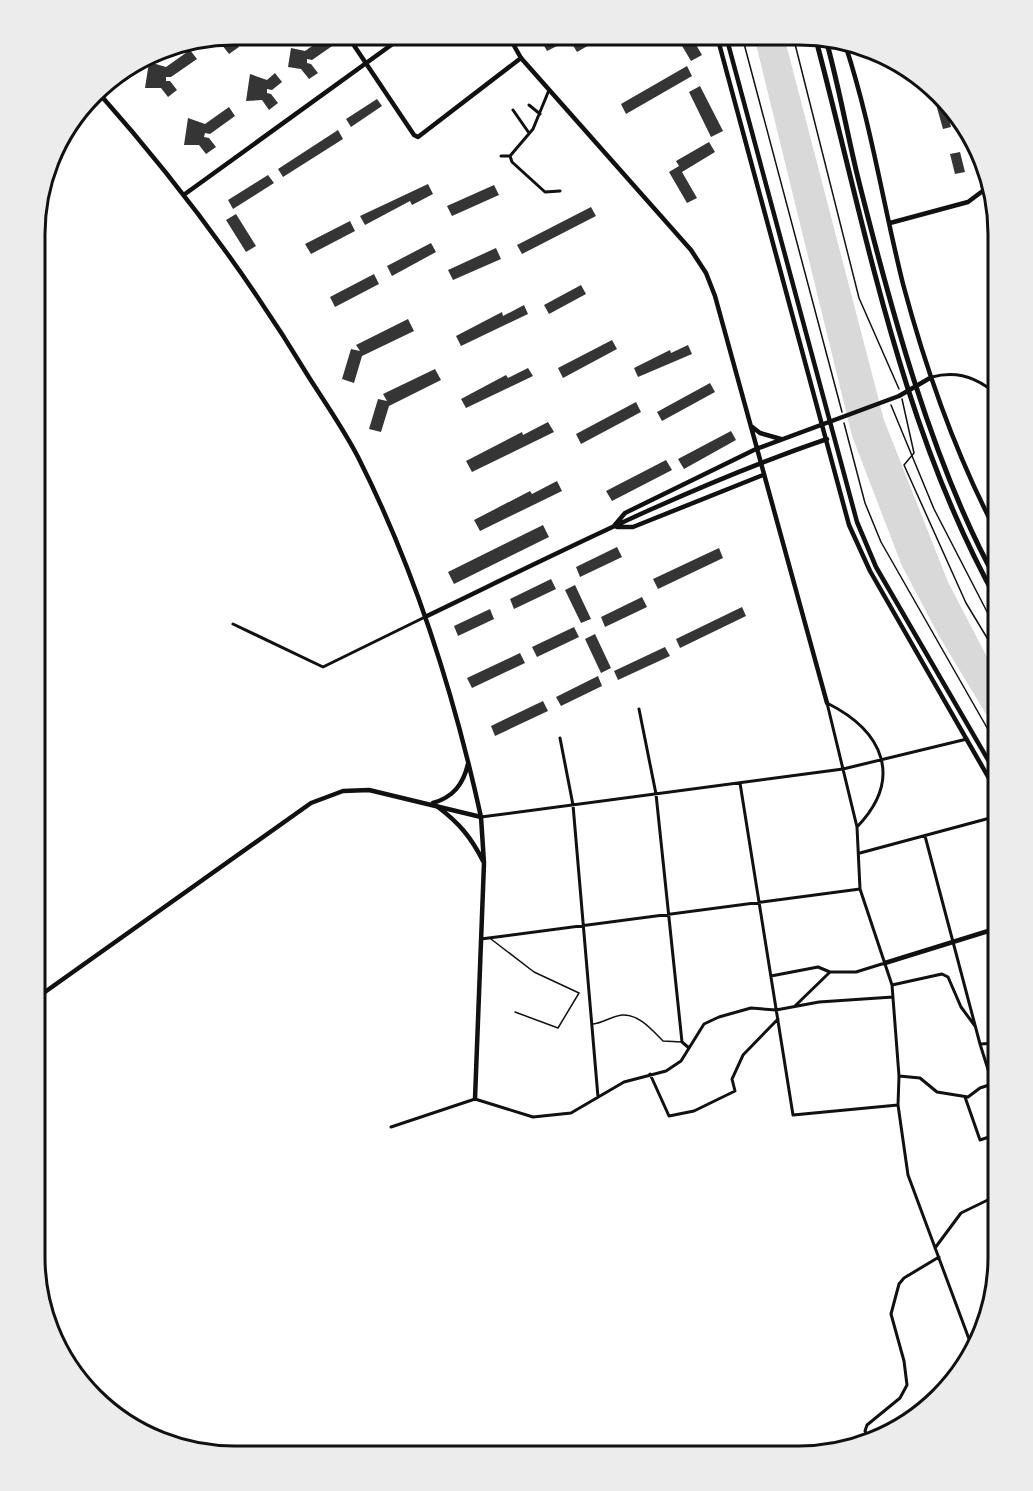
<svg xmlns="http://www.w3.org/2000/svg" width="1033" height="1491" viewBox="0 0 1033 1491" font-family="'Source Sans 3',sans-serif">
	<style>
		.water { fill: #d9d9d9 }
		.building { fill: #353535 }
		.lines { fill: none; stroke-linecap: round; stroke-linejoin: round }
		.path { stroke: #111; stroke-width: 1.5 }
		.service { stroke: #111; stroke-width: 1.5 }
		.minor { stroke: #111; stroke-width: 3 }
		.tertiary { stroke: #111; stroke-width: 4.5 }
		.secondary { stroke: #111; stroke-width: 4.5 }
		.trunk { stroke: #111; stroke-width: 5 }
		.rim { fill: none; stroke: #111; stroke-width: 3 }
	</style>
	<rect width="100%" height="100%" fill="#fff"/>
	<!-- water -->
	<path class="water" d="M754 36H784L884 420 948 582 998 678V734L939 636 902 566 852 436Z"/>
	<!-- building -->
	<path class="building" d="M228 35 239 47 229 54 222 45H207L208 39Z
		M328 35H333L338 42 312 60 307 59V63L311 64 318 73 309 79 301 69 288 67 291 48 305 51Z
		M538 35H551L557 46 547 51Z
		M582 36H605L577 52 571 42Z
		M680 36H691L702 55 691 61 678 39Z
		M190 50 197 59 171 77H166V81H170L177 90 168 97 161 88H145L149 62 166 67Z
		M687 66 692 76 626 114 621 104Z
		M275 73 282 82 272 90 267 89V93L271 94 278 103 269 110 262 100 246 101 250 74 267 80Z
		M700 86 723 131 711 137 689 92Z
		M932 90 946 107 951 127 943 129Z
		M377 99 382 106 351 127 346 119Z
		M229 107 235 116 210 134 205 133 204 137 209 138 216 147 206 154 199 145H184L188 118 205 124Z
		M338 130 343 139 283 177 278 169Z
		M709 142 715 152 682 172 697 198 687 203 669 172 679 166 676 161Z
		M960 152 965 172 955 174 950 154Z
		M268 175 274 183 233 209 228 200Z
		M428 184 433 194 412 205 410 201 365 225 360 216Z
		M494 185 499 195 452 216 447 206Z
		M591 207 596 216 522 254 517 245Z
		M236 214 256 246 246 252 226 220Z
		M350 221 355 231 311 254 305 244Z
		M431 243 436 252 392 276 387 266Z
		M496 248 501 259 453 280 448 270Z
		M374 274 379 284 335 307 330 297Z
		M581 285 586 294 549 314 544 305Z
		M524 305 528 314 461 346 456 336 502 312 503 316Z
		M408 319 414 331 362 356 354 383 342 379 351 349 360 351 356 345Z
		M612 340 617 349 563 378 558 368Z
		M688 345 692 354 638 377 634 368 670 350 671 353Z
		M528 368 533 376 466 408 461 399 506 375 508 378Z
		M435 369 441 380 389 406 381 432 369 429 378 399 387 401 383 394Z
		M710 383 715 392 662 421 657 412Z
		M636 402 641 412 581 444 576 434Z
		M548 422 554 432 472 472 466 461 522 432 523 435Z
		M731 431 736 440 684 469 678 459Z
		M666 460 672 470 612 501 606 491Z
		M557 481 562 491 480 531 474 520 530 491 532 494Z
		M543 525 549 537 454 584 448 572Z
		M617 547 622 557 580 577 576 567Z
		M719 548 723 558 658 589 653 579Z
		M551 579 556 589 514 609 510 599Z
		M575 585 591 619 581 623 565 590Z
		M642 597 647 607 605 627 601 617Z
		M742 607 746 616 680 648 676 639Z
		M490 609 494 619 458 636 454 626Z
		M574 627 579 637 537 657 532 647Z
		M595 634 611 668 601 673 585 639Z
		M665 647 670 656 618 680 614 671Z
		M520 653 525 663 472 688 467 678Z
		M598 676 602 686 561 706 556 697Z
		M543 701 548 711 495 736 491 726Z"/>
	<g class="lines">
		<!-- path -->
		<path class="path" d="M742 36 842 412
			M793 36 859 298 899 389
			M902 399 914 453 904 465 966 603 998 656
			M891 405 934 509 998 633
			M844 423 865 503 881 542 998 747"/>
		<!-- service -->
		<path class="service" d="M491 939 534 972 579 993 558 1028 515 1012
			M593 1024C603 1023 612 1016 622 1015 639 1014 652 1030 663 1041L682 1042"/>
		<!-- minor -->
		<path class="minor" d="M529 105 540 114
			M513 110 529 133
			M501 156H510L533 129 549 90
			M510 156 512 162 545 192 560 191
			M932 377C957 370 979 378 998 396
			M233 624 323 667 425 617
			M827 703 857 827 860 889 892 985 899 1076 898 1105 908 1175 972 1347
			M827 703C883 731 904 778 857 827
			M639 709 656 794 682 1042 689 1048
			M560 738 573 805 598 1097
			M740 783 793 1115 898 1105
			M481 817 843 769 967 739
			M925 836 980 1044 998 1101
			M860 853 990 818 998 822
			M481 939 860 889
			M771 976 818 967 830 972H856L885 963
			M892 985 942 974 948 977 961 1007 975 1026
			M795 1006 830 972
			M980 1044 998 1043
			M650 1074 669 1116 694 1111 735 1091 732 1079 743 1055 778 1019
			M899 1076 920 1078 937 1092 968 1097 980 1088 989 1085 993 1088
			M965 1097 980 1140 998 1134
			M391 1127 475 1099 533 1117 571 1113 624 1082 666 1071 681 1061 704 1024 719 1017 751 1008 776 1010 819 1002 893 997
			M935 1248 961 1213 998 1195
			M871 1440 865 1431 867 1425 900 1398 907 1385 904 1361 891 1314 899 1284 904 1278 939 1257"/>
		<!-- tertiary -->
		<path class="tertiary" d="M347 35 414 135 418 137 521 58
			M433 803C453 797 463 785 468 764
			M438 807C459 823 471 837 483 861
			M885 963 998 928
			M475 1099 484 863 481 817"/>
		<!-- secondary -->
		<path class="secondary" d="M508 35 521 58 691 250 706 273 715 296 827 703
			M717 36 849 525 870 571 998 794
			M726 36 857 522 876 567 998 777
			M845 44C871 123 883 204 903 284 926 370 956 456 998 535
			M185 194 405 35
			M890 223 968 202 988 187
			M751 426 760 433 781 439
			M614 526 625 513 756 449 899 396 930 378
			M617 527H633L763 475
			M427 616C558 553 689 486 827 439
			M35 999 311 803 343 791 369 790 481 817C454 694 415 570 358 457 344 430 326 404 310 379 248 276 177 181 97 91"/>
		<!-- trunk -->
		<path class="trunk" d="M815 36C866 228 900 427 998 602
			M825 36C838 82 846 128 857 174 890 306 932 465 998 583"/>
	</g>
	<!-- crop -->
	<path d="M0 0H1033V1491H0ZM234 45H799A189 189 0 0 1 988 234V1257A189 189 0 0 1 799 1446H234A189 189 0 0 1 45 1257V234A189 189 0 0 1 234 45Z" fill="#ececec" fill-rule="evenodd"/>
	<path class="rim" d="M234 45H799A189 189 0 0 1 988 234V1257A189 189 0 0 1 799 1446H234A189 189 0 0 1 45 1257V234A189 189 0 0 1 234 45Z"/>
</svg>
